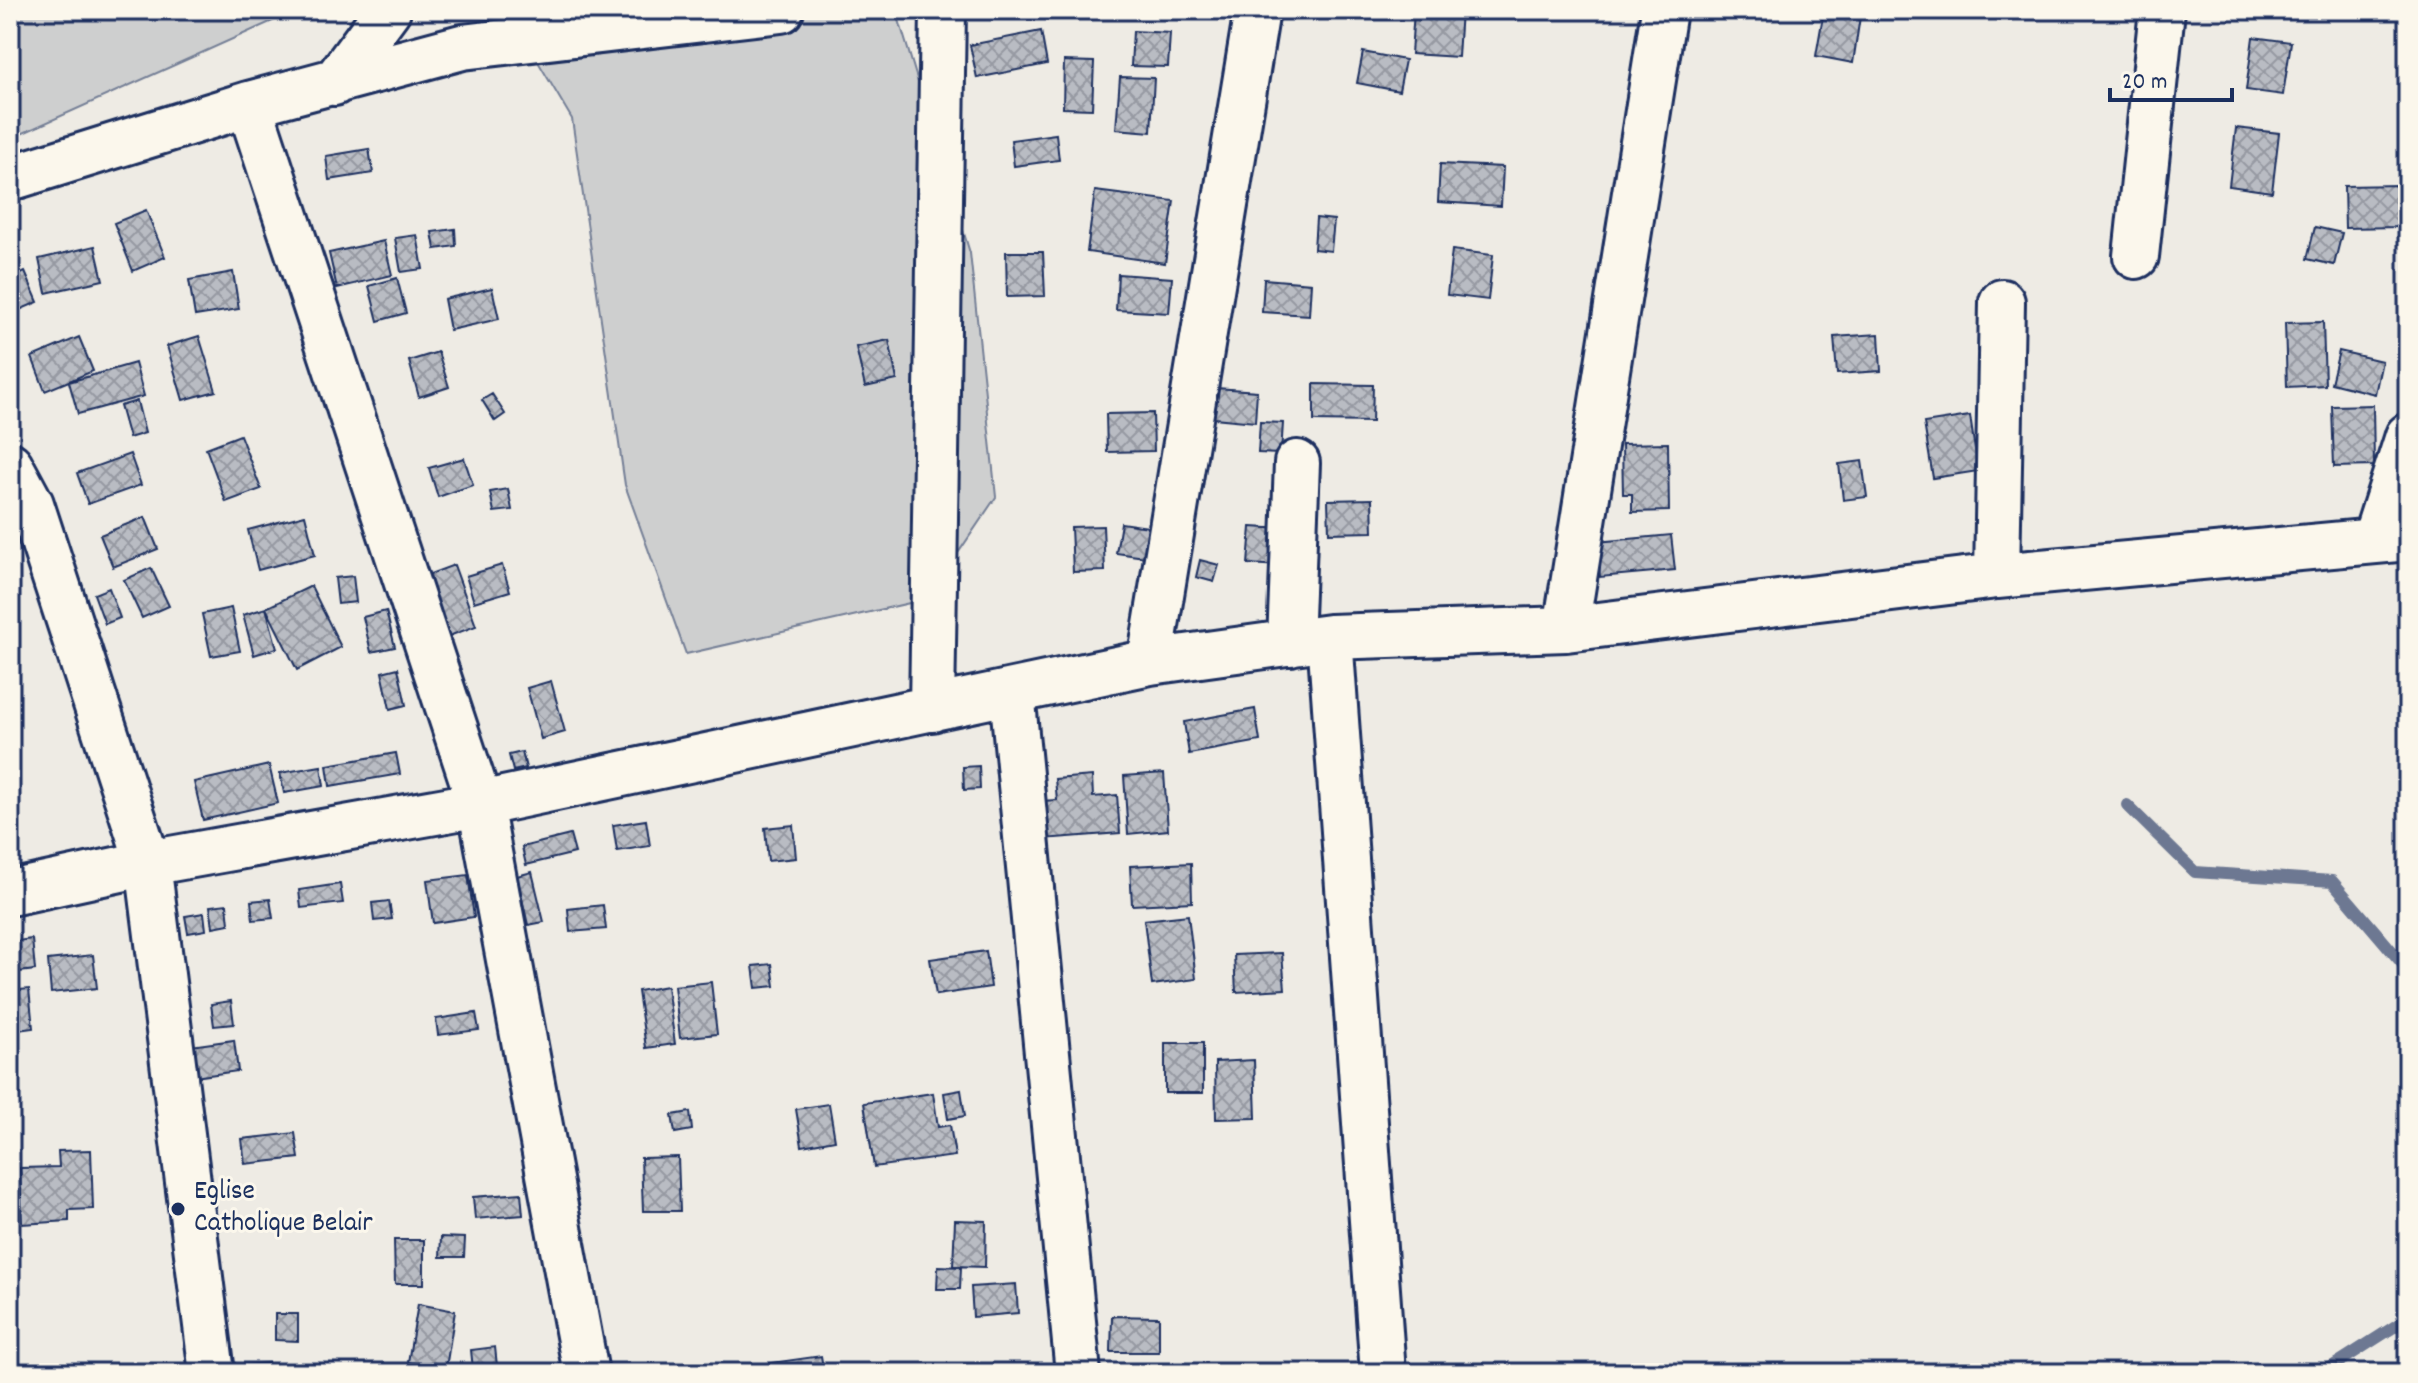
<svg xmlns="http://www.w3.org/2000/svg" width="2418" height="1383" viewBox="0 0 2418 1383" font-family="Dekko,sans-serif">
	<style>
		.green { fill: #cecfcf; stroke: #747f96; stroke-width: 2 }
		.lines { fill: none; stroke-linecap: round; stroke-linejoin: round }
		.stream { stroke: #6d7892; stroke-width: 12 }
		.building { fill: url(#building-cross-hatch); stroke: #1b2f5e; stroke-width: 2 }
		.minor-casing { stroke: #1b2f5e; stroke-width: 50 }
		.minor { stroke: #fbf7ec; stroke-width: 44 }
		.poi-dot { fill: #1b2f5e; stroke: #fbf7ec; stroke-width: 3 }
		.labels { text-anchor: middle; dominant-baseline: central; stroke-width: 6; stroke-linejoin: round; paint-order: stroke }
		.poi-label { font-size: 28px; fill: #1b2f5e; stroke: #fbf7ec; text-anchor: start }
	</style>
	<defs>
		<pattern id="building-cross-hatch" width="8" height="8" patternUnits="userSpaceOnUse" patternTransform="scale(2)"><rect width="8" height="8" fill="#b9bcc3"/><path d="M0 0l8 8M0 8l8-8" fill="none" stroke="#9699a2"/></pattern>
	</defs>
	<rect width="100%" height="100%" fill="#eeebe4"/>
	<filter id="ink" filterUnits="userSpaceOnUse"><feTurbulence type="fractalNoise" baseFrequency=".0125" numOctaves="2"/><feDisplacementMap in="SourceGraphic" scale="16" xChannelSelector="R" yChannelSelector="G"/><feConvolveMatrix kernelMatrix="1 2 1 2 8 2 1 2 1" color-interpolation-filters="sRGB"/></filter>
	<g filter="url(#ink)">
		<!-- green -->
		<path class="green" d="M10 10H297L10 139Z
			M498 10H896L970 253 996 497 927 599 686 654 625 485 572 119 511 16Z"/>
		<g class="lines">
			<!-- stream -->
			<path class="stream" d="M2127 805 2195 872 2332 881 2408 970
				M2322 1373 2408 1318"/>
		</g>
		<!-- building -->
		<path class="building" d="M1414 10H1461L1458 57 1411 54Z
			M1824 10H1861L1853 63 1816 56Z
			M1041 31 1047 64 977 78 970 45Z
			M1133 31 1170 33 1168 67 1131 66Z
			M2253 37 2291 42 2283 95 2246 90Z
			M1363 52 1405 60 1399 91 1357 83Z
			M1064 61 1094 62 1092 109 1063 108Z
			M1120 77 1154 78 1151 132 1116 129Z
			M2236 128 2279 133 2272 192 2229 186Z
			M1056 134 1059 160 1014 166 1011 140Z
			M369 149 373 173 329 180 326 156Z
			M1440 164 1503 167 1501 206 1438 202Z
			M2398 185 2399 227 2345 228 2344 186Z
			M1095 191 1174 201 1165 263 1087 252Z
			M146 210 165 257 133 271 114 223Z
			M1316 218 1334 220 1331 251 1314 249Z
			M2315 227 2342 233 2334 265 2307 259Z
			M455 229 456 246 435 249 432 232Z
			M417 235 423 269 401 272 395 238Z
			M384 241 392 275 337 288 329 253Z
			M95 246 103 280 46 293 39 259Z
			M1452 250 1493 255 1488 300 1447 295Z
			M1006 252H1043L1045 296 1007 297Z
			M25 272 38 302 10 314V279Z
			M233 272 239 309 195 316 189 280Z
			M1118 274 1172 278 1169 313 1116 310Z
			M397 278 406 313 378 321 369 286Z
			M1264 279 1311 283 1309 315 1262 312Z
			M492 288 499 319 450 330 444 299Z
			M2323 322 2325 385 2287 387 2285 323Z
			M1879 334 1881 371 1837 374 1834 337Z
			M199 336 216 391 183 400 167 346Z
			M79 337 93 371 45 391 32 357Z
			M889 340 897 380 865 387 856 347Z
			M2339 351 2382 361 2375 394 2331 383Z
			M438 352 449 387 419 397 409 361Z
			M135 363 144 396 78 414 69 382Z
			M1314 384 1373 385 1372 422 1314 421Z
			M1216 388 1257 391 1255 422 1214 418Z
			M492 394 505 414 495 421 482 400Z
			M137 401 145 433 129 438 120 406Z
			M2373 405 2374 466 2334 467 2332 406Z
			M1153 413 1154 451 1107 452 1106 414Z
			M1970 416 1978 471 1933 478 1924 423Z
			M1260 422 1283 423 1281 454 1258 453Z
			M240 435 261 489 226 502 206 448Z
			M1668 443 1669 511 1632 512V494H1623L1622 444Z
			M130 454 141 485 88 504 77 473Z
			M464 458 473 485 438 497 429 468Z
			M1862 461 1867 497 1843 500 1839 464Z
			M508 489 512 510 494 512 490 492Z
			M1372 499 1373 532 1329 533 1328 500Z
			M305 515 315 555 258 570 248 530Z
			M145 517 158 549 113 567 100 535Z
			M1121 523 1149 527 1145 557 1116 553Z
			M1103 526 1105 571 1073 572 1071 527Z
			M1251 527 1283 529 1280 566 1248 564Z
			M1671 535 1675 570 1600 577 1597 542Z
			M1200 560 1219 565 1214 582 1196 577Z
			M454 565 476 626 441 639 419 578Z
			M502 565 510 591 474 602 466 576Z
			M151 568 169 606 142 618 124 580Z
			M353 576 356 602 338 604 335 578Z
			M311 586 341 647 297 670 266 608Z
			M109 588 120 618 105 624 94 594Z
			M231 608 240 651 211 656 202 614Z
			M266 608 277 648 254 655 243 615Z
			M386 611 395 647 371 652 363 617Z
			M398 668 406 705 390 709 382 672Z
			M551 681 565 732 541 739 527 688Z
			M1255 709 1260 741 1189 754 1184 722Z
			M522 752 526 768 513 771 509 755Z
			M396 753 400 774 330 786 327 765Z
			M269 765 278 803 203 820 194 782Z
			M321 766 324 786 284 793 280 773Z
			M979 766 980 789 964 790 963 767Z
			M1164 773 1168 830 1128 834 1124 776Z
			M1092 776 1093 797 1117 795 1120 833 1043 839 1041 801 1057 800 1055 779Z
			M646 820 650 846 617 851 613 825Z
			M793 825 796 858 768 861 765 828Z
			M570 835 575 853 526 865 522 847Z
			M1191 863 1192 902 1132 905 1130 866Z
			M532 872 544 922 528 925 517 876Z
			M468 875 474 917 433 923 427 880Z
			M340 884 343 903 301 908 299 890Z
			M270 899 273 918 253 920 251 901Z
			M389 901 392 919 374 921 372 903Z
			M227 904 229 924 213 927 210 906Z
			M603 905 606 929 570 932 568 909Z
			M204 913 206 930 188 933 185 916Z
			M1188 915 1196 979 1152 985 1144 920Z
			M32 939 35 970 10 973V942Z
			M986 951 991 987 936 995 930 959Z
			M1282 953 1285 989 1236 992 1234 955Z
			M93 955 97 988 51 993 48 960Z
			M772 964 775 986 756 988 753 966Z
			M711 982 717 1034 680 1038 674 986Z
			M667 986 675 1044 646 1048 638 991Z
			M29 989 33 1028 10 1031V991Z
			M231 1001 234 1024 214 1026 211 1004Z
			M476 1013 479 1030 438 1035 436 1019Z
			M234 1040 238 1071 194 1077 190 1046Z
			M1165 1043H1203V1093H1165Z
			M1254 1060 1256 1118 1216 1119 1215 1062Z
			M961 1090 965 1116 948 1119 944 1093Z
			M933 1093 938 1127 950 1125 955 1156 874 1167 864 1103Z
			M829 1104 835 1140 802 1146 796 1109Z
			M690 1112 692 1130 675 1133 672 1115Z
			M295 1133 299 1158 245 1164 242 1139Z
			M91 1150 93 1209 69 1210V1221L22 1224 20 1168 59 1167 58 1151Z
			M678 1157 680 1211H643L641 1158Z
			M521 1193 523 1215 475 1219 473 1197Z
			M955 1220 986 1221 985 1267 953 1266Z
			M441 1237 465 1238 464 1257H440Z
			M394 1240H424V1284H395Z
			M938 1266 961 1267 960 1289H937Z
			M1016 1284 1018 1313 973 1317 971 1287Z
			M418 1304 455 1311 446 1368 408 1362Z
			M275 1314H298V1341L275 1340Z
			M1112 1316 1159 1317V1352H1111Z
			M495 1347 497 1366 473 1369 471 1350Z
			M821 1356 824 1373H758L757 1365Z
			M268 1363 269 1373H246L245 1365Z
			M135 1367V1373H50Z"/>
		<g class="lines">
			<defs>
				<path id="minor" d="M334 83 388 10
					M249 104 480 804 586 1373
					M10 178 249 104 462 47 781 10
					M2136 256 2162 10
					M10 465 31 504 148 863 212 1373
					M2375 539 2408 436
					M1997 576 2002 302
					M1566 629 1664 10
					M1330 637 1383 1373
					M1290 643 1297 463
					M1150 662 1257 10
					M1012 692 1078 1373
					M932 709 943 10
					M10 893 148 863 480 804 1150 662 1330 637 1566 629 1997 576 2408 538"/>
			</defs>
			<!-- minor casing -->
			<use href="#minor" class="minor-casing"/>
			<!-- minor -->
			<use href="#minor" class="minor"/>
		</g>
	</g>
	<!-- markers -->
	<circle class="poi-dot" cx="178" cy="1209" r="8"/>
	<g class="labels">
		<!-- poi labels -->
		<g class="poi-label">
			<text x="194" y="1193">Eglise<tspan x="194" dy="32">Catholique Belair</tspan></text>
		</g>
	</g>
	<!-- margin -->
	<rect width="2418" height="1383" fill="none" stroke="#fbf7ec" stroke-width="40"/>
	<rect x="20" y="20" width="2378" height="1343" fill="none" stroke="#1b2f5e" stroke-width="3" filter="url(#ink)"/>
	<!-- scale -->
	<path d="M2110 88v12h122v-12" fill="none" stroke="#1b2f5e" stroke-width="4"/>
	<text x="2122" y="88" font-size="24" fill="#1b2f5e" stroke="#fbf7ec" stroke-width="6" paint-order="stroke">20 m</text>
</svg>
